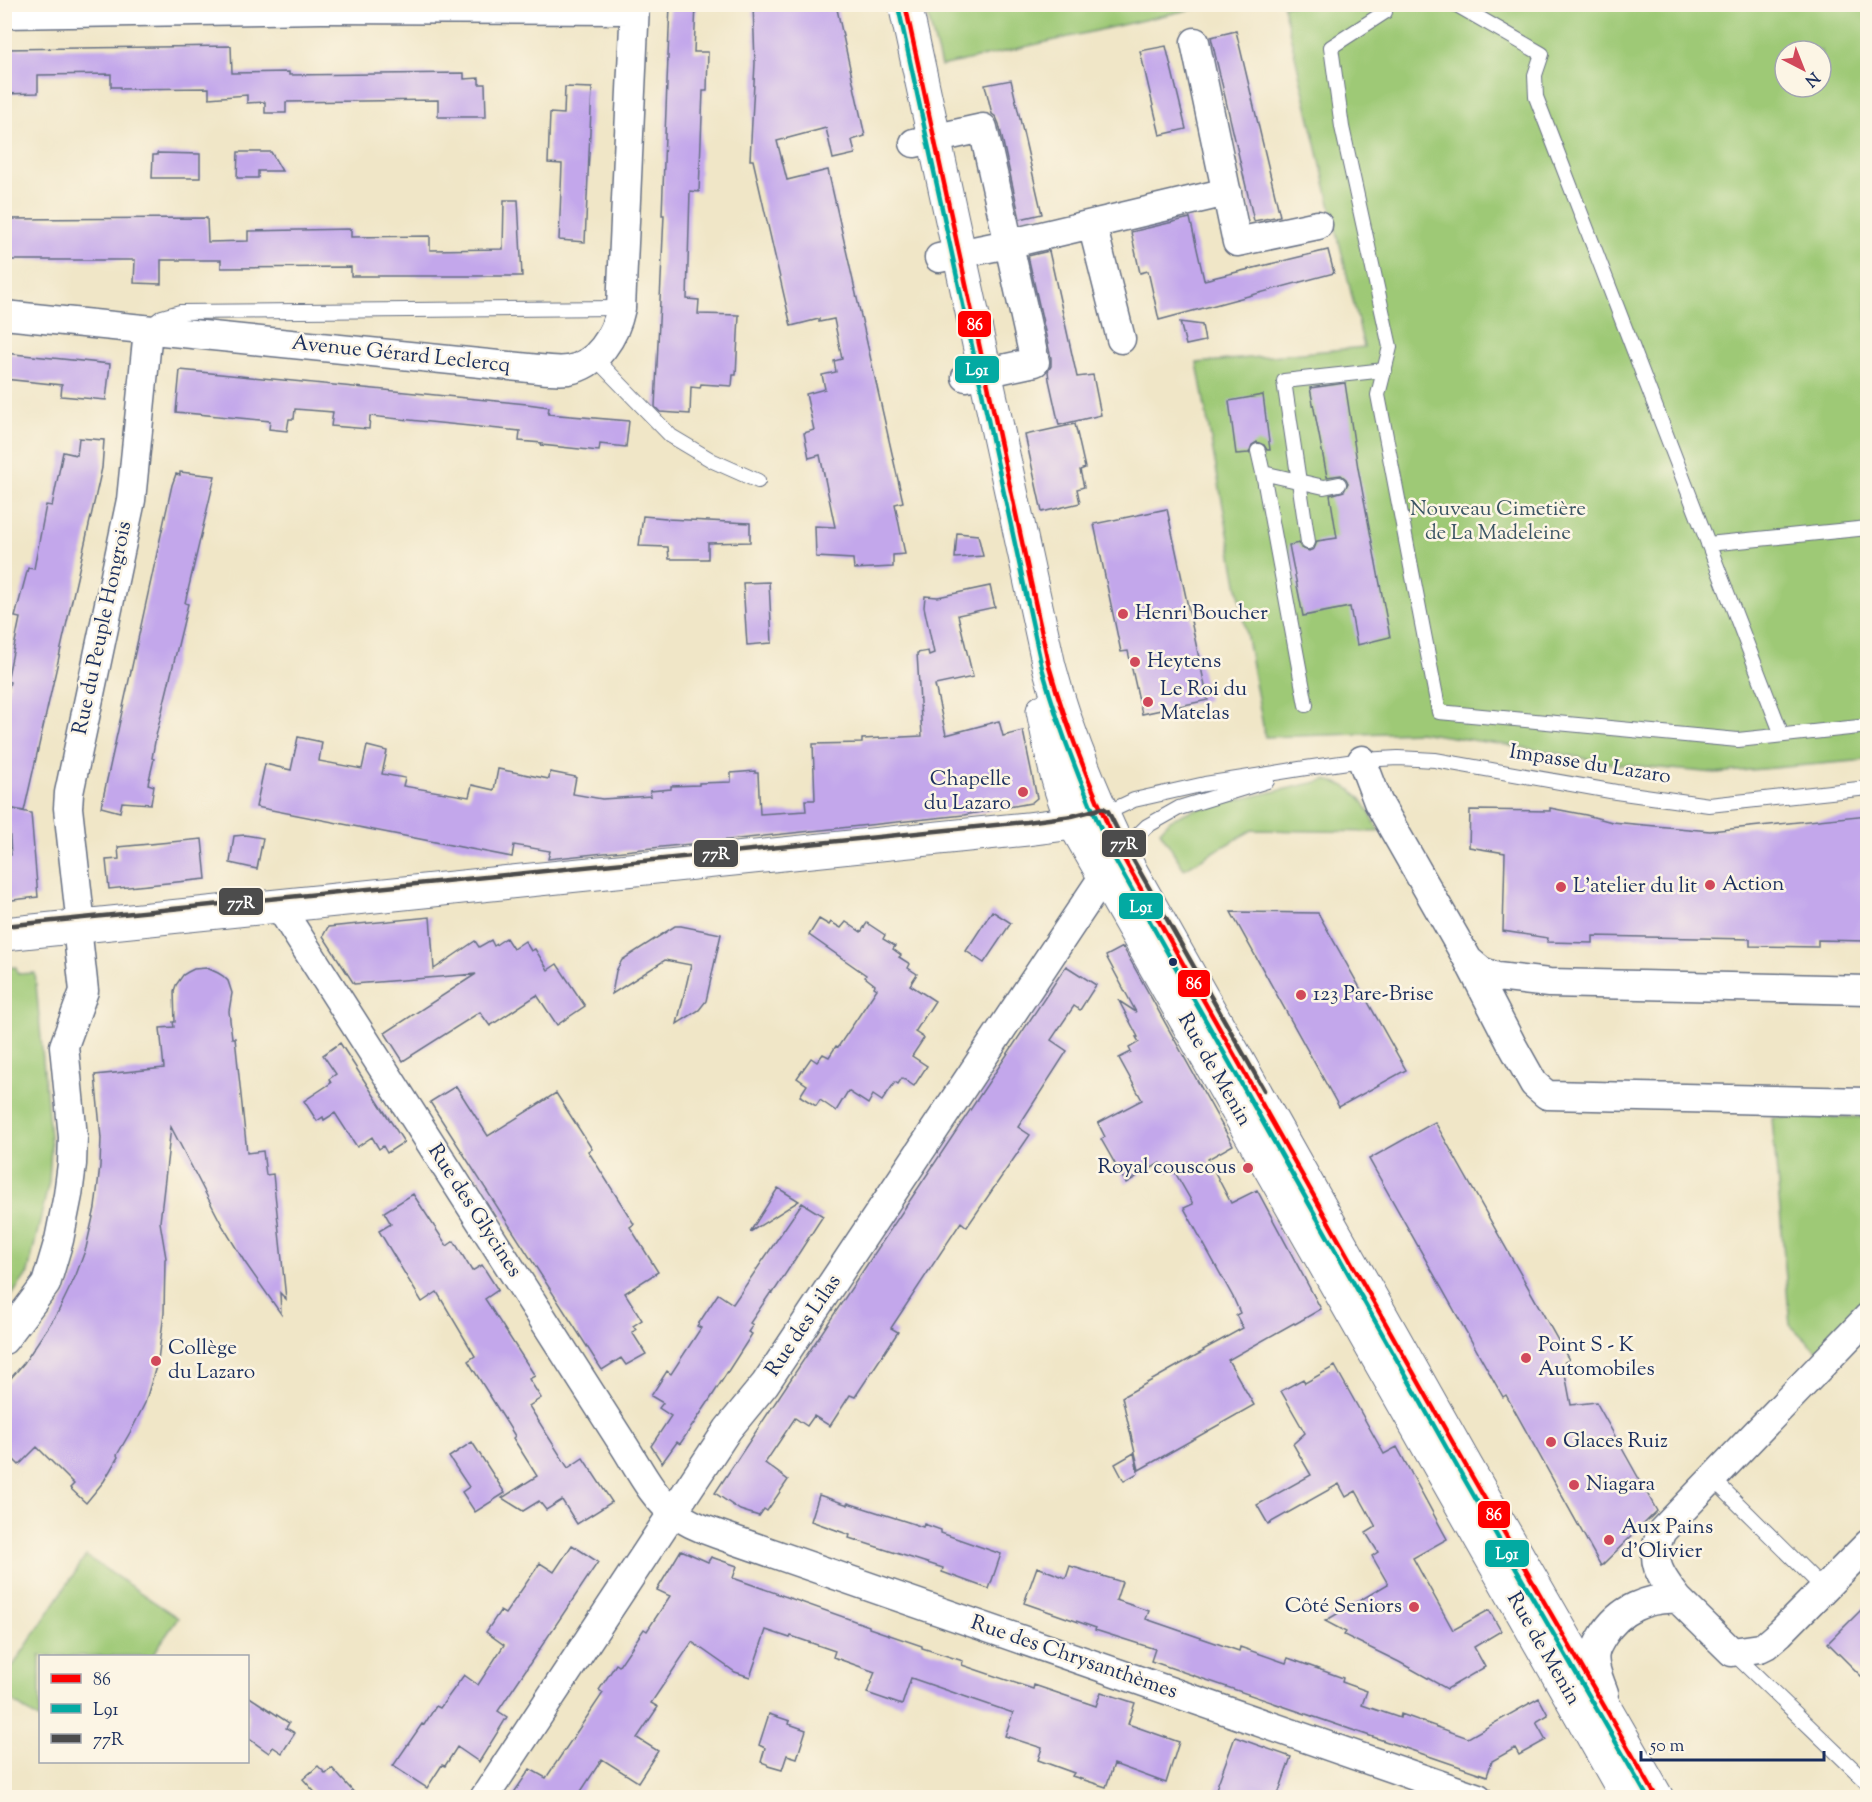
<svg xmlns="http://www.w3.org/2000/svg" width="1872" height="1802" viewBox="0 0 1872 1802" font-family="'Sorts Mill Goudy',serif">
	<style>
		.green { fill: #9ec976; stroke: #5c7c6a; stroke-width: 1.5; fill-rule: evenodd }
		.building { fill: #c3a7eb }
		.lines { fill: none; stroke-linecap: round; stroke-linejoin: round }
		.lane-casing { stroke: #666f83; stroke-width: 16 }
		.street-casing { stroke: #666f83; stroke-width: 31 }
		.secondary-casing { stroke: #666f83; stroke-width: 35 }
		.primary-casing { stroke: #666f83; stroke-width: 35 }
		.lane { stroke: #fff; stroke-width: 14 }
		.street { stroke: #fff; stroke-width: 28 }
		.secondary { stroke: #fff; stroke-width: 33 }
		.primary { stroke: #fff; stroke-width: 33 }
		.bus-1-casing { stroke: #fcf5e5; stroke-width: 9 }
		.bus-2-casing { stroke: #fcf5e5; stroke-width: 9 }
		.bus-3-casing { stroke: #fcf5e5; stroke-width: 9 }
		.bus-1 { stroke: #fe0000; stroke-width: 4.5 }
		.bus-2 { stroke: #03aaa2; stroke-width: 4.5 }
		.bus-3 { stroke: #4c4c4c; stroke-width: 4.5 }
		.poi-dot { fill: #d1495b; stroke: #fcf5e5; stroke-width: 2 }
		.bus-dot { fill: #1b2f5e; stroke: #fcf5e5; stroke-width: 2 }
		.labels { text-anchor: middle; dominant-baseline: central; stroke-width: 5; stroke-linejoin: round; paint-order: stroke }
		.street-label { font-size: 21px; fill: #1b2f5e; stroke: #fcf5e5 }
		.park-label { font-size: 21px; fill: #3c5664; stroke: #fcf5e5 }
		.poi-label { font-size: 21px; fill: #1b2f5e; stroke: #fcf5e5; text-anchor: start }
		.line-badge { stroke: #fcf5e5; stroke-width: 2 }
		.badge-label { font-size: 16px; text-anchor: middle; font-weight: bold; fill: #fff }
	</style>
	<rect width="100%" height="100%" fill="#fcf5e5"/>
	<filter id="ink" filterUnits="userSpaceOnUse"><feTurbulence type="fractalNoise" baseFrequency=".0167" numOctaves="2"/><feDisplacementMap in="SourceGraphic" scale="12" xChannelSelector="R" yChannelSelector="G"/><feConvolveMatrix kernelMatrix="1 2 1 2 8 2 1 2 1" color-interpolation-filters="sRGB"/></filter>
	<filter id="wash" filterUnits="userSpaceOnUse"><feTurbulence type="fractalNoise" baseFrequency=".008" numOctaves="4" result="noise"/><feDisplacementMap in="SourceGraphic" scale="24" xChannelSelector="R" yChannelSelector="G"/><feGaussianBlur stdDeviation="1.35" result="paint"/><feColorMatrix in="noise" values="0 0 0 0 0 0 0 0 0 0 0 0 0 0 0 0 0 1.4 0 .05"/><feComposite in="paint" operator="in"/></filter>
	<g filter="url(#wash)">
		<rect width="100%" height="100%" fill="#f0e6c7"/>
		<!-- green -->
		<path class="green" d="M925 5V4L1210 5 941 66Z
			M1283 5H1867V760L1715 773 1606 763 1552 752 1419 732 1265 737 1197 363 1364 347ZM1785 51H1821V87H1785Z
			M1326 780C1359 786 1366 804 1379 832L1252 830 1184 869 1160 831 1170 820 1192 810Z
			M16 967 18 974 35 973 51 1147 49 1182 28 1273 5 1305 4 968Z
			M1867 1117V1298L1817 1351 1790 1325 1772 1118Z
			M86 1556 178 1618 152 1656H40V1720L5 1696V1678Z"/>
		<g id="blocks">
			<!-- building -->
			<path class="building" d="M670 4H696L694 52H708L707 91H703L699 192 690 191 687 299 699 300 698 314 739 315 736 375H733L732 386 701 384 700 388 691 387 690 414 660 412 655 407 664 215H662Z
				M753 4H835L837 9 865 136 852 140 855 154 833 159 826 128 777 141 787 180 828 170 903 502 895 504 905 554 893 555V567L854 569 853 559 816 557 815 526 835 527 820 455 809 458 804 433 814 430 806 394 825 389 822 375 836 372 834 361 842 359 834 319 819 322V319L791 326 753 160H750L755 63Z
				M1236 31 1280 216 1254 221 1211 37Z
				M231 46 232 73 289 72V75L464 73V79L479 78V84H485L486 117H438V100L286 102V113H265V102L247 103V95L209 98V88L120 89V87H111V74L38 75V93L4 94V49Z
				M1166 46 1186 129 1160 135 1140 51Z
				M1011 80 1042 214 1020 219 999 124 996 117 992 114 985 85Z
				M565 87 592 88 585 242 559 240 562 164 548 163 550 113 564 114Z
				M238 152H271L282 171H258V178H237Z
				M157 153 200 154V178H152L153 155H157Z
				M504 200H518L522 276H351V267L221 268V260H161V284L134 283 135 260H4V219L207 218 208 242 248 241V231L351 229V237L430 236V250L503 249Z
				M1190 218 1204 280 1328 250 1334 273 1159 320 1148 271 1140 273 1131 232Z
				M1049 251 1077 377 1093 375 1101 415 1059 425 1049 380 1048 371 1051 366V358L1028 256Z
				M1180 322 1202 325 1205 341 1186 345Z
				M4 353 110 364 106 400 61 396 62 385 4 379Z
				M180 370 527 404 549 407 548 414 629 421 626 447 600 444 599 451 541 445 542 443 519 441 520 431 370 416 369 429 331 426 333 412 295 409 294 419H289L287 431 269 429 270 421 176 412Z
				M1345 383 1358 468 1390 637 1357 645 1350 607 1303 616 1289 545 1299 543 1301 548 1309 551 1314 549 1317 541 1337 538 1330 495 1344 491 1348 483 1346 479 1341 475 1327 477 1310 388Z
				M1263 395 1270 450H1267L1264 445 1257 442 1252 445 1249 453 1236 454 1229 401Z
				M1075 424 1085 468 1080 470 1084 487 1077 489 1080 503 1042 512 1025 435Z
				M79 438 104 440 102 468 24 811 4 807V705L10 682 7 681 20 618 15 617 28 568 34 569 46 505 52 506 63 452 77 455Z
				M180 472 215 476 185 603 188 604 156 736 152 758 154 759 148 784 154 786 151 804 122 802 120 812 101 807 172 485 176 474 180 475Z
				M1167 509 1208 700 1142 714 1128 651 1121 652 1094 524Z
				M643 516 666 518 667 519 750 523V542L708 543V559H669L668 547 639 546Z
				M957 533 978 535 983 556 955 558Z
				M769 582 772 643 747 645 743 583Z
				M990 586 995 607 958 615 973 677 935 685 946 735 999 721 1003 736 1023 731 1037 798 1031 803 964 815 548 859 550 851 514 845 512 857 256 807 265 764 291 770 298 737 322 742 319 761 362 769 367 746 387 751 382 774 405 778 403 786 469 797 472 785 494 790 498 769 549 779 550 772 576 777 573 794 602 799 651 796 650 791 671 789V786L699 785V783L731 782V773L755 771V773H758L760 814 806 811 805 800H815L813 744 862 743V739L922 736 917 653 928 651 929 655 934 653 924 607 925 596 938 597Z
				M8 808 31 813 38 897 4 901V854L11 855Z
				M1550 808 1586 815 1612 822 1710 831 1868 815V941L1818 940V947L1750 946V939L1593 936V943L1547 942 1548 938 1503 931 1505 853 1469 847 1470 810 1550 811Z
				M245 835 263 838 257 869 230 863 234 836Z
				M202 839 206 879 109 889 106 860 119 859 118 847Z
				M992 911 1011 923 984 963 966 951Z
				M1231 912 1318 913 1406 1070 1339 1107Z
				M430 917 434 969 475 941 479 947 491 940 494 946 506 938 513 949 525 941 531 951 535 949 548 970 557 964 585 1006 557 1025 537 995 490 1026 480 1012 403 1061 385 1033 476 974 354 984 323 936 328 927Z
				M819 919 829 925 831 922 841 928 846 922 861 932 867 923 885 935 883 939 895 946 893 949 901 955 899 957 910 964 908 968 917 974 910 985 935 1001 915 1032 924 1038 912 1056 927 1066 914 1086 902 1078 898 1084 895 1082 882 1101 873 1095 868 1104 848 1091 836 1111 820 1100 816 1106 800 1096 807 1085 797 1078 811 1058 817 1062 823 1054 829 1057 836 1046 838 1047 877 989 874 987 875 985 865 977 866 975 809 935Z
				M675 926H681L721 934 706 1001 699 1010 677 1024 691 965 665 960 612 994 616 971 622 960Z
				M1123 947 1233 1145 1208 1159 1231 1203 1257 1190 1321 1309 1295 1324 1294 1323 1228 1360 1254 1405 1139 1470 1122 1397 1204 1351 1203 1350 1243 1328 1236 1315 1240 1313 1233 1297 1184 1208 1193 1204 1173 1169 1166 1173 1160 1163 1126 1183 1101 1139 1105 1137 1098 1123 1142 1100 1119 1058 1131 1052 1129 1048 1139 1042 1136 1037H1138L1119 1001 1136 1012 1106 956Z
				M1066 966 1096 985 1080 1010 1074 1006 1051 1040 1067 1051 1018 1127 1030 1135 967 1227 961 1222 891 1328 898 1332 855 1397 850 1395 830 1426 814 1416 807 1426 795 1418 765 1463 788 1480 767 1511 764 1509 759 1516 740 1510 715 1493Z
				M207 968 218 973 223 976 228 981 232 993 229 1011 232 1038H235L247 1153 263 1151 266 1175 273 1174 286 1299 280 1293 281 1314 244 1261 222 1225 171 1127 160 1222 166 1258 165 1259 164 1313 158 1360 145 1403 132 1429 117 1455 118 1457 104 1481 86 1503 70 1488 74 1484 37 1447 19 1465 4 1450V1386L24 1363 58 1312 76 1275 86 1248 95 1208 100 1166 101 1138 95 1075 164 1068 160 1028 174 1027 173 1022H175L174 991 176 985 183 975 188 972 194 969Z
				M340 1043 404 1142 387 1153 383 1146 379 1149 372 1137 357 1147 335 1113 324 1120 323 1117 317 1121 304 1101 331 1083 329 1079 336 1074 323 1055Z
				M456 1086 488 1136 556 1093 592 1149 588 1151 634 1224 630 1227 658 1272 625 1293 642 1320 633 1326 636 1330 632 1332 646 1354 626 1365 621 1358 602 1370 430 1102Z
				M1435 1122 1569 1360 1563 1363 1571 1405 1596 1402 1657 1511 1601 1566 1506 1395 1503 1397 1369 1159Z
				M778 1188 799 1201 750 1232Z
				M413 1194 447 1246 454 1241 472 1271 482 1265 498 1290 485 1299 535 1376 529 1379 541 1398 529 1406 568 1468 583 1458 612 1502 577 1524 562 1500 546 1510 539 1501 523 1511 502 1498 537 1476 513 1438 515 1436 468 1361 475 1356 437 1292 422 1302 379 1231 391 1224 384 1212Z
				M802 1203 823 1216 773 1293 771 1292 750 1323 753 1325 748 1332 752 1334 707 1404 680 1444 677 1442 662 1463 651 1446 671 1416 659 1408 663 1403 651 1396 667 1371 671 1374 701 1328 697 1326 718 1294 733 1304Z
				M1335 1366 1384 1454 1397 1447 1447 1539 1413 1558 1453 1630 1489 1610 1501 1631 1474 1647 1485 1667 1447 1689 1399 1662 1344 1635 1346 1632 1325 1621 1388 1584 1372 1556 1378 1552 1366 1533 1376 1527 1356 1491 1346 1497 1339 1484 1268 1524 1257 1505 1311 1475 1293 1444 1305 1433 1281 1391 1303 1379 1305 1383Z
				M472 1442 505 1493 475 1512 462 1492 469 1487 449 1457Z
				M1134 1453 1138 1473 1124 1481 1115 1464Z
				M819 1495 848 1505V1503L911 1523 923 1527 924 1524 941 1530V1533L1001 1554 989 1589 942 1572 943 1568 849 1538 850 1535 811 1521Z
				M572 1545 598 1562 498 1711 507 1717 479 1762 457 1747 445 1766 442 1765 427 1788 393 1766 422 1724 424 1725 436 1706 440 1708 464 1675 478 1685 504 1645 486 1632 500 1611 505 1614 540 1563 554 1572Z
				M681 1550 708 1562 711 1557 737 1566 733 1578 869 1626V1628L922 1646V1648L963 1661 962 1665 1033 1689 1034 1685 1096 1706 1101 1692 1135 1703 1128 1724 1179 1742 1166 1783 1114 1764 1106 1787 1072 1776 1074 1773 1038 1760 1042 1748 1005 1736 1013 1713 911 1678 902 1705 867 1693 875 1672 833 1657 835 1651 791 1636 790 1638 766 1630 750 1677 735 1672 692 1642 651 1703 658 1707 637 1738 658 1751 638 1782 602 1759 578 1796 580 1797H511L530 1769 546 1778 603 1693 599 1690 616 1664 619 1666 644 1629 647 1631 670 1596 657 1590Z
				M1070 1566 1122 1582 1116 1600 1149 1611 1146 1619 1239 1651 1240 1647 1286 1663 1288 1658 1343 1678 1342 1682 1367 1691 1362 1705 1400 1718 1401 1714 1468 1738 1539 1698 1548 1715 1536 1722 1546 1740 1519 1755 1515 1748 1492 1761 1487 1776 1151 1661 1155 1649 1095 1630 1096 1628 1024 1603 1037 1567 1066 1578Z
				M1868 1603V1683L1828 1643Z
				M248 1696 289 1723 286 1728 295 1733 282 1753 273 1747 269 1753 248 1738Z
				M769 1714 790 1721 789 1724 806 1730 797 1758 787 1755 782 1770 768 1766 767 1764 761 1762 765 1748 759 1745Z
				M1235 1737 1291 1757 1277 1797H1213Z
				M318 1766 326 1774 332 1768 358 1797H319L303 1779Z"/>
		</g>
	</g>
	<g filter="url(#ink)">
		<use href="#blocks" fill-opacity="0" stroke="#666f83" stroke-width="1.5"/>
		<g class="lines">
			<defs>
				<path id="lane" d="M1385 4V12L1331 47 1342 127 1390 347 1378 395 1439 712 1738 740 1868 726
					M1455 4 1542 54 1535 75 1536 97 1782 735
					M150 326 162 317 180 312 621 308
					M594 357 671 436 713 461 758 481
					M1258 451 1263 473 1324 487 1339 484
					M1263 473 1306 705
					M1308 542 1284 381 1385 370
					M1708 544 1868 528
					M1102 815 1134 800 1205 784 1306 768 1362 760 1398 758 1435 760 1616 792 1709 805 1868 788
					M1120 852 1147 826 1179 808 1267 781
					M1712 1478 1824 1589
					M1733 1653 1868 1783"/>
				<path id="street" d="M4 14 321 9 634 10
					M1195 42 1237 242 1318 225
					M914 143 983 128 1035 362 966 377
					M1092 224 1121 339
					M939 258 1008 244 1227 192
					M4 315 539 369C548 370 559 371 568 370 598 365 615 336 621 308L635 4
					M1362 760 1378 802 1468 960 1511 1043 1534 1084 1547 1095 1868 1102
					M279 906 623 1444C638 1467 652 1497 674 1513 687 1523 702 1529 717 1534L1478 1798
					M81 926 68 808 69 793 131 500 148 330
					M1468 960 1481 971 1497 977 1549 983 1868 990
					M4 1340 46 1284 59 1240 68 1195 72 1164 73 1137 64 1046 84 991 77 927
					M1678 1599C1660 1576 1648 1560 1662 1531L1868 1317
					M1604 1693C1600 1681 1592 1666 1595 1653 1596 1647 1600 1641 1603 1636 1619 1609 1648 1597 1678 1599L1732 1652 1760 1648 1766 1645 1780 1633 1868 1544
					M484 1798 728 1429 765 1384 1115 859"/>
				<path id="secondary" d="M4 934 1027 829 1074 823 1100 816"/>
				<path id="primary" d="M905 4 1049 666C1066 731 1091 791 1120 852L1466 1466 1657 1798
					M1043 711C1051 749 1057 788 1074 823L1628 1798"/>
			</defs>
			<!-- lane casing -->
			<use href="#lane" class="lane-casing"/>
			<!-- street casing -->
			<use href="#street" class="street-casing"/>
			<!-- secondary casing -->
			<use href="#secondary" class="secondary-casing"/>
			<!-- primary casing -->
			<use href="#primary" class="primary-casing"/>
			<!-- lane -->
			<use href="#lane" class="lane"/>
			<!-- street -->
			<use href="#street" class="street"/>
			<!-- secondary -->
			<use href="#secondary" class="secondary"/>
			<!-- primary -->
			<use href="#primary" class="primary"/>
			<defs>
				<path id="bus-1" d="M905 4 1049 666C1067 730 1092 791 1120 852L1466 1466 1657 1798"/>
				<path id="bus-2" d="M898 6 1042 668C1060 733 1085 795 1113 856L1459 1470 1648 1798"/>
				<path id="bus-3" d="M4 926 1026 822 1072 816 1103 808 1108 811 1127 849 1264 1090"/>
			</defs>
			<!-- bus-1 casing -->
			<use href="#bus-1" class="bus-1-casing"/>
			<!-- bus-2 casing -->
			<use href="#bus-2" class="bus-2-casing"/>
			<!-- bus-3 casing -->
			<use href="#bus-3" class="bus-3-casing"/>
			<!-- bus-1 -->
			<use href="#bus-1" class="bus-1"/>
			<!-- bus-2 -->
			<use href="#bus-2" class="bus-2"/>
			<!-- bus-3 -->
			<use href="#bus-3" class="bus-3"/>
		</g>
	</g>
	<!-- markers -->
	<g class="poi-dot">
		<circle cx="1123" cy="614" r="6"/>
		<circle cx="1135" cy="662" r="6"/>
		<circle cx="1148" cy="702" r="6"/>
		<circle cx="1023" cy="792" r="6"/>
		<circle cx="1710" cy="885" r="6"/>
		<circle cx="1561" cy="887" r="6"/>
		<circle cx="1301" cy="995" r="6"/>
		<circle cx="1248" cy="1168" r="6"/>
		<circle cx="1526" cy="1358" r="6"/>
		<circle cx="156" cy="1361" r="6"/>
		<circle cx="1551" cy="1442" r="6"/>
		<circle cx="1574" cy="1485" r="6"/>
		<circle cx="1609" cy="1540" r="6"/>
		<circle cx="1414" cy="1607" r="6"/>
	</g>
	<circle class="bus-dot" cx="1173" cy="962" r="5"/>
	<g class="labels">
		<!-- street labels -->
		<g class="street-label">
			<text transform="translate(401 355) rotate(6)">Avenue Gérard Leclercq</text>
			<text transform="translate(103 628) rotate(-78)">Rue du Peuple Hongrois</text>
			<text transform="translate(1590 765) rotate(9)">Impasse du Lazaro</text>
			<text transform="translate(1214 1070) rotate(60)">Rue de Menin</text>
			<text transform="translate(474 1211) rotate(57)">Rue des Glycines</text>
			<text transform="translate(804 1326) rotate(-56)">Rue des Lilas</text>
			<text transform="translate(1543 1649) rotate(60)">Rue de Menin</text>
			<text transform="translate(1074 1658) rotate(19)">Rue des Chrysanthèmes</text>
		</g>
		<!-- park labels -->
		<g class="park-label">
			<text x="1498" y="510">Nouveau Cimetière<tspan x="1498" dy="24">de La Madeleine</tspan></text>
		</g>
		<!-- poi labels -->
		<g class="poi-label">
			<text x="1135" y="614">Henri Boucher</text>
			<text x="1147" y="662">Heytens</text>
			<text x="1160" y="690">Le Roi du<tspan x="1160" dy="24">Matelas</tspan></text>
			<text x="1011" y="780" text-anchor="end">Chapelle<tspan x="1011" dy="24">du Lazaro</tspan></text>
			<text x="1722" y="885">Action</text>
			<text x="1573" y="887">L'atelier du lit</text>
			<text x="1313" y="995">123 Pare-Brise</text>
			<text x="1236" y="1168" text-anchor="end">Royal couscous</text>
			<text x="1538" y="1346">Point S - K<tspan x="1538" dy="24">Automobiles</tspan></text>
			<text x="168" y="1349">Collège<tspan x="168" dy="24">du Lazaro</tspan></text>
			<text x="1563" y="1442">Glaces Ruiz</text>
			<text x="1586" y="1485">Niagara</text>
			<text x="1621" y="1528">Aux Pains<tspan x="1621" dy="24">d'Olivier</tspan></text>
			<text x="1402" y="1607" text-anchor="end">Côté Seniors</text>
		</g>
	</g>
	<g class="line-badge">
		<rect x="957" y="310" width="35" height="28" rx="6" fill="#fe0000"/>
		<rect x="954" y="355" width="46" height="29" rx="6" fill="#03aaa2"/>
		<rect x="1101" y="829" width="46" height="29" rx="6" fill="#4c4c4c"/>
		<rect x="693" y="839" width="46" height="29" rx="6" fill="#4c4c4c"/>
		<rect x="218" y="887" width="46" height="29" rx="6" fill="#4c4c4c"/>
		<rect x="1118" y="892" width="46" height="28" rx="6" fill="#03aaa2"/>
		<rect x="1177" y="969" width="34" height="29" rx="6" fill="#fe0000"/>
		<rect x="1477" y="1500" width="34" height="29" rx="6" fill="#fe0000"/>
		<rect x="1484" y="1539" width="46" height="29" rx="6" fill="#03aaa2"/>
	</g>
	<g class="badge-label">
		<text x="975" y="330">86</text>
		<text x="977" y="375">L91</text>
		<text x="1124" y="849">77R</text>
		<text x="716" y="859">77R</text>
		<text x="241" y="908">77R</text>
		<text x="1141" y="912">L91</text>
		<text x="1194" y="989">86</text>
		<text x="1494" y="1520">86</text>
		<text x="1507" y="1559">L91</text>
	</g>
	<!-- margin -->
	<rect width="1872" height="1802" fill="none" stroke="#fcf5e5" stroke-width="24"/>
	<!-- legend -->
	<rect x="39" y="1655" width="210" height="108" fill="#fcf5e5" stroke="#a2a6af" stroke-width="1.5"/>
	<rect x="51" y="1674" width="30" height="9" fill="#fe0000" stroke="#a2a6af" stroke-width="1.5"/>
	<text x="93" y="1685" font-size="18" fill="#1b2f5e">86</text>
	<rect x="51" y="1704" width="30" height="9" fill="#03aaa2" stroke="#a2a6af" stroke-width="1.5"/>
	<text x="93" y="1715" font-size="18" fill="#1b2f5e">L91</text>
	<rect x="51" y="1734" width="30" height="9" fill="#4c4c4c" stroke="#a2a6af" stroke-width="1.5"/>
	<text x="93" y="1745" font-size="18" fill="#1b2f5e">77R</text>
	<!-- north arrow -->
	<g transform="translate(1803 69) rotate(138)"><circle r="28" fill="#fcf5e5" stroke="#a2a6af" stroke-width="1.5"/>
	<path d="M0-4.5L10 22L0 15L-10 22Z" fill="#d1495b"/>
	<text y="-9" font-size="16" font-weight="bold" text-anchor="middle" fill="#1b2f5e">N</text>
	</g>
	<!-- scale -->
	<path d="M1641 1751v9h183v-9" fill="none" stroke="#1b2f5e" stroke-width="3"/>
	<text x="1650" y="1751" font-size="18" fill="#1b2f5e" stroke="#fcf5e5" stroke-width="4.5" paint-order="stroke">50 m</text>
</svg>
